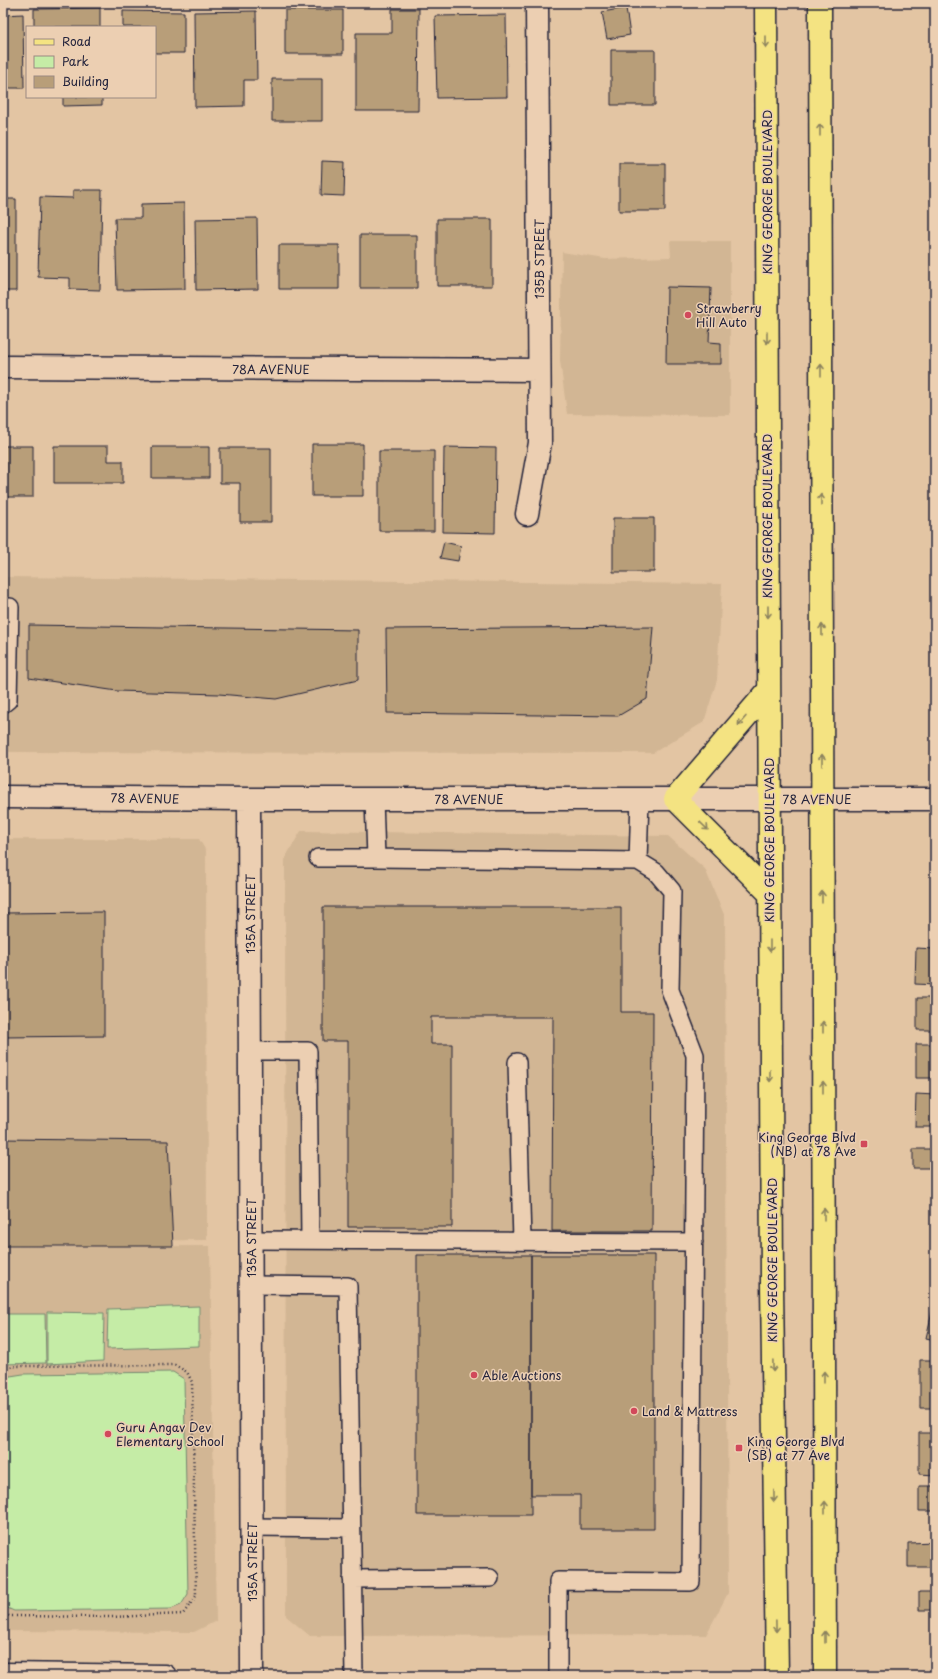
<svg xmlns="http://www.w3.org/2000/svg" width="938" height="1679" viewBox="0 0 938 1679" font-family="'Playpen Sans',sans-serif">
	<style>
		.built { fill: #d2b694 }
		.green { fill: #c5eca6; stroke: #748770 }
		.building { fill: #b89e79; stroke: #22223b }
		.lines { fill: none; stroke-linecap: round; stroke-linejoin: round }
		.service-casing { stroke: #22223b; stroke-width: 20 }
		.minor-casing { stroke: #22223b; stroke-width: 25 }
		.primary-casing { stroke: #22223b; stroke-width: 25 }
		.path { stroke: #22223b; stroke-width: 2.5; stroke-dasharray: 1 3; stroke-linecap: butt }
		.service { stroke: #eccfb2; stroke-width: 17 }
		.minor { stroke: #eccfb2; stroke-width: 22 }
		.primary { stroke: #f4e382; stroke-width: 22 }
		.oneway { stroke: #8b825e }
		.poi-dot { fill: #d1495b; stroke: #eccfb2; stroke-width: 1.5 }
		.labels { text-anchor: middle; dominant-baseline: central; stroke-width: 3; stroke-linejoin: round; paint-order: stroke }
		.street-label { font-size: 12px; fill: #22223b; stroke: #eccfb2 }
		.poi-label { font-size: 12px; fill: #22223b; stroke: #eccfb2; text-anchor: start }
	</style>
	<rect width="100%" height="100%" fill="#e3c5a3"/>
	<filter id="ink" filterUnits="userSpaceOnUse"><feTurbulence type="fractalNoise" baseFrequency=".025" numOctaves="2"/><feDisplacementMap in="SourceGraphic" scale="8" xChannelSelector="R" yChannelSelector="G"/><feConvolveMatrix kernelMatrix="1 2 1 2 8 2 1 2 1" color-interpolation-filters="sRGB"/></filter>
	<g filter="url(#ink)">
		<!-- built -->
		<path class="built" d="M670 241H730V415L567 414 560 360 562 252 605 259 671 257Z
			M3 577 722 584 717 680 704 722 653 753 3 752Z
			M301 831 668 836 705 869 725 917 728 1593 706 1635 310 1636 286 1616 285 858Z
			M3 839H199L206 851 207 1240 3 1242Z
			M210 1246 216 1621 194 1632 3 1631V1247Z"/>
		<!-- green -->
		<path class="green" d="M199 1306V1346L107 1349 108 1309Z
			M47 1312 104 1313 103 1361 47 1364Z
			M3 1314H45L46 1363 3 1364Z
			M173 1372 184 1379 188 1594 181 1605 171 1609 14 1611 3 1606 4 1377 23 1374Z"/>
		<!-- building -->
		<path class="building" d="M100 8V27H34V9Z
			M626 8 630 35 607 39 602 12Z
			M392 9H419L418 111H356V33H392Z
			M285 10H343V54H285Z
			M123 11 184 12V53H155V27H123Z
			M256 11 257 80H244V106L195 107 194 12Z
			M23 14 24 88H3V15Z
			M506 15 507 97 437 98 435 16Z
			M611 50H655V105H611Z
			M272 79H322V121H272Z
			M63 97H102V105L63 106Z
			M322 161 345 162 344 196 321 195Z
			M619 164H665V211H619Z
			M73 190H102L100 290 70 289V278L38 277 40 197 73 198Z
			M3 199H16V291H3Z
			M184 203 185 289 117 290 115 218H141V204Z
			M257 218 258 289 196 290 195 219Z
			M437 219H492V286H437Z
			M360 235H417V288H360Z
			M279 245H339V289H279Z
			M667 287 711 288 709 342 721 343V364H666Z
			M312 444H363V496H312Z
			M3 446H33V497H4Z
			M54 446H108V461H123V483H54Z
			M152 447H209V478H152Z
			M444 447 496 448 495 533 443 532Z
			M220 448H271V522H240V483H220Z
			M379 451H434V531H379Z
			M613 518H654V572H613Z
			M444 542 461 546 458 561 440 558Z
			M29 625 358 630V680L276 699 219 694 117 691 29 678Z
			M653 627 647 699 618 716 387 713 386 629Z
			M323 907H621V1012H653L652 1231H552L553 1017H431V1044H452V1227H348V1041H323Z
			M104 912V1036L3 1037V913Z
			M916 948 935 949V985L915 984Z
			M917 998H935V1030H917Z
			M916 1044H935V1078H916Z
			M916 1094 935 1095V1127H915Z
			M3 1139 168 1141 173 1246H3Z
			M913 1149H935V1168H913Z
			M417 1255H531V1515H417Z
			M531 1255H654V1529H580V1495H531Z
			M932 1312 935 1313V1340L926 1338Z
			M920 1360H935V1408H920Z
			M919 1433H935V1475L919 1474Z
			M919 1486H935V1511H919Z
			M935 1542V1567H908V1543Z
			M919 1592H935V1610H919Z"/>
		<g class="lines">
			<defs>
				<path id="service" d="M3 607H10L8 700 3 704
					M374 799 376 858 638 861 656 872 672 891 670 990 695 1055 691 1582 558 1581V1676
					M318 858H376
					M638 861 640 799
					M250 1051H308L310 1240
					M517 1062 522 1241
					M251 1240 694 1242
					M251 1285 348 1286 354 1676
					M252 1527 351 1528
					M352 1579 490 1578"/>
				<path id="minor" d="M3 367 539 370
					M527 514 540 443 537 3
					M3 797 249 799H935
					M249 799 252 1676
					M3 1674 165 1676"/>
				<path id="primary" d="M766 3 772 1285 777 1676
					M820 3 825 1676
					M768 691 675 799 769 893"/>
			</defs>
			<!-- service casing -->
			<use href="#service" class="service-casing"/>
			<!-- minor casing -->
			<use href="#minor" class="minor-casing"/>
			<!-- primary casing -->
			<use href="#primary" class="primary-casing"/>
			<!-- path -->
			<path class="path" d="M3 1370 16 1366 175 1365 187 1372 192 1382 196 1596 183 1614 111 1617 9 1616 3 1612"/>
			<!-- service -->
			<use href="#service" class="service"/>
			<!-- minor -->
			<use href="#minor" class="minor"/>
			<!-- primary -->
			<use href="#primary" class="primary"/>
		</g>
		<!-- one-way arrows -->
		<defs><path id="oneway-shaft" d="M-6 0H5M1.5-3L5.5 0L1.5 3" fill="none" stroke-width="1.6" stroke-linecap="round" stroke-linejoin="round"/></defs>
		<g class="oneway">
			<use href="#oneway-shaft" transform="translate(766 42) rotate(90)"/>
			<use href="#oneway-shaft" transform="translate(820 130) rotate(-90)"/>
			<use href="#oneway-shaft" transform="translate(767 338) rotate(90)"/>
			<use href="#oneway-shaft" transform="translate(821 370) rotate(-90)"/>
			<use href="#oneway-shaft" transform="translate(821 500) rotate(-90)"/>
			<use href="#oneway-shaft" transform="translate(768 612) rotate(90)"/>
			<use href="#oneway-shaft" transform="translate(822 630) rotate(-90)"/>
			<use href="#oneway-shaft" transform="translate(742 721) rotate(131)"/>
			<use href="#oneway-shaft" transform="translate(822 760) rotate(-90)"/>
			<use href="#oneway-shaft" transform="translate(704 826) rotate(44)"/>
			<use href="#oneway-shaft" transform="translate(822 897) rotate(-90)"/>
			<use href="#oneway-shaft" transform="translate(770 946) rotate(90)"/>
			<use href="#oneway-shaft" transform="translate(823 1027) rotate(-90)"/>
			<use href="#oneway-shaft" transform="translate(770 1076) rotate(90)"/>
			<use href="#oneway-shaft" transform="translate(823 1087) rotate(-90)"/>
			<use href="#oneway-shaft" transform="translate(824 1214) rotate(-90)"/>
			<use href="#oneway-shaft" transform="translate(773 1366) rotate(89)"/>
			<use href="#oneway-shaft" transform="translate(824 1377) rotate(-90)"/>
			<use href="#oneway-shaft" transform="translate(774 1496) rotate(89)"/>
			<use href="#oneway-shaft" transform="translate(825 1507) rotate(-90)"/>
			<use href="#oneway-shaft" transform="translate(776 1626) rotate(89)"/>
			<use href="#oneway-shaft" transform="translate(825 1637) rotate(-90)"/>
		</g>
	</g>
	<!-- markers -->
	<g class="poi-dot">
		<circle cx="688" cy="315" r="4"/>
		<rect x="860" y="1140" width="8" height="8" rx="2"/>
		<circle cx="474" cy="1375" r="4"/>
		<circle cx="634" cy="1411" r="4"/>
		<circle cx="108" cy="1434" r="4"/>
		<rect x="735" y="1444" width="8" height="8" rx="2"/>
	</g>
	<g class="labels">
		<!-- street labels -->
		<g class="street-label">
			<text transform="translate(767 192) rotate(-90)">KING GEORGE BOULEVARD</text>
			<text transform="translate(539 259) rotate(-90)">135B STREET</text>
			<text x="271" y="369">78A AVENUE</text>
			<text transform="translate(767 516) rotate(-90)">KING GEORGE BOULEVARD</text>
			<text transform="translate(145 798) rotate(1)">78 AVENUE</text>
			<text x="469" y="799">78 AVENUE</text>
			<text x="817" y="799">78 AVENUE</text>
			<text transform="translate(769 840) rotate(-90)">KING GEORGE BOULEVARD</text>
			<text transform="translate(250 914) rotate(-90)">135A STREET</text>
			<text transform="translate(251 1238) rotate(-90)">135A STREET</text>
			<text transform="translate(772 1260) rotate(-90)">KING GEORGE BOULEVARD</text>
			<text transform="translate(252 1562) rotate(-90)">135A STREET</text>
		</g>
		<!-- poi labels -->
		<g class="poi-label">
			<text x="696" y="308">Strawberry<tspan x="696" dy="14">Hill Auto</tspan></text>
			<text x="856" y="1137" text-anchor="end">King George Blvd<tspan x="856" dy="14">(NB) at 78 Ave</tspan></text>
			<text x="482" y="1375">Able Auctions</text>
			<text x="642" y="1411">Land &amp; Mattress</text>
			<text x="116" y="1427">Guru Angav Dev<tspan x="116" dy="14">Elementary School</tspan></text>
			<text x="747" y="1441">King George Blvd<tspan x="747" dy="14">(SB) at 77 Ave</tspan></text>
		</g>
	</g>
	<!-- margin -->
	<rect width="938" height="1679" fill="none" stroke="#eccfb2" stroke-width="16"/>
	<rect x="8" y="8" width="922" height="1663" fill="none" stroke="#22223b" stroke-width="1.5" filter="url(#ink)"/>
	<!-- legend -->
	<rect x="26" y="26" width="130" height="72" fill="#eccfb2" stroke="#9b8a82"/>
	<rect x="34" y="39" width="20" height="6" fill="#f4e382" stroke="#9b8a82"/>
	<text x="62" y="46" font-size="12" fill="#22223b">Road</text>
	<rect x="34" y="56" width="20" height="12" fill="#c5eca6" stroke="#9b8a82"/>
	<text x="62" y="66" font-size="12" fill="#22223b">Park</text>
	<rect x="34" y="76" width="20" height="12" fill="#b89e79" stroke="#9b8a82"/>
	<text x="62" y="86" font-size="12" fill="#22223b">Building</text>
</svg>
